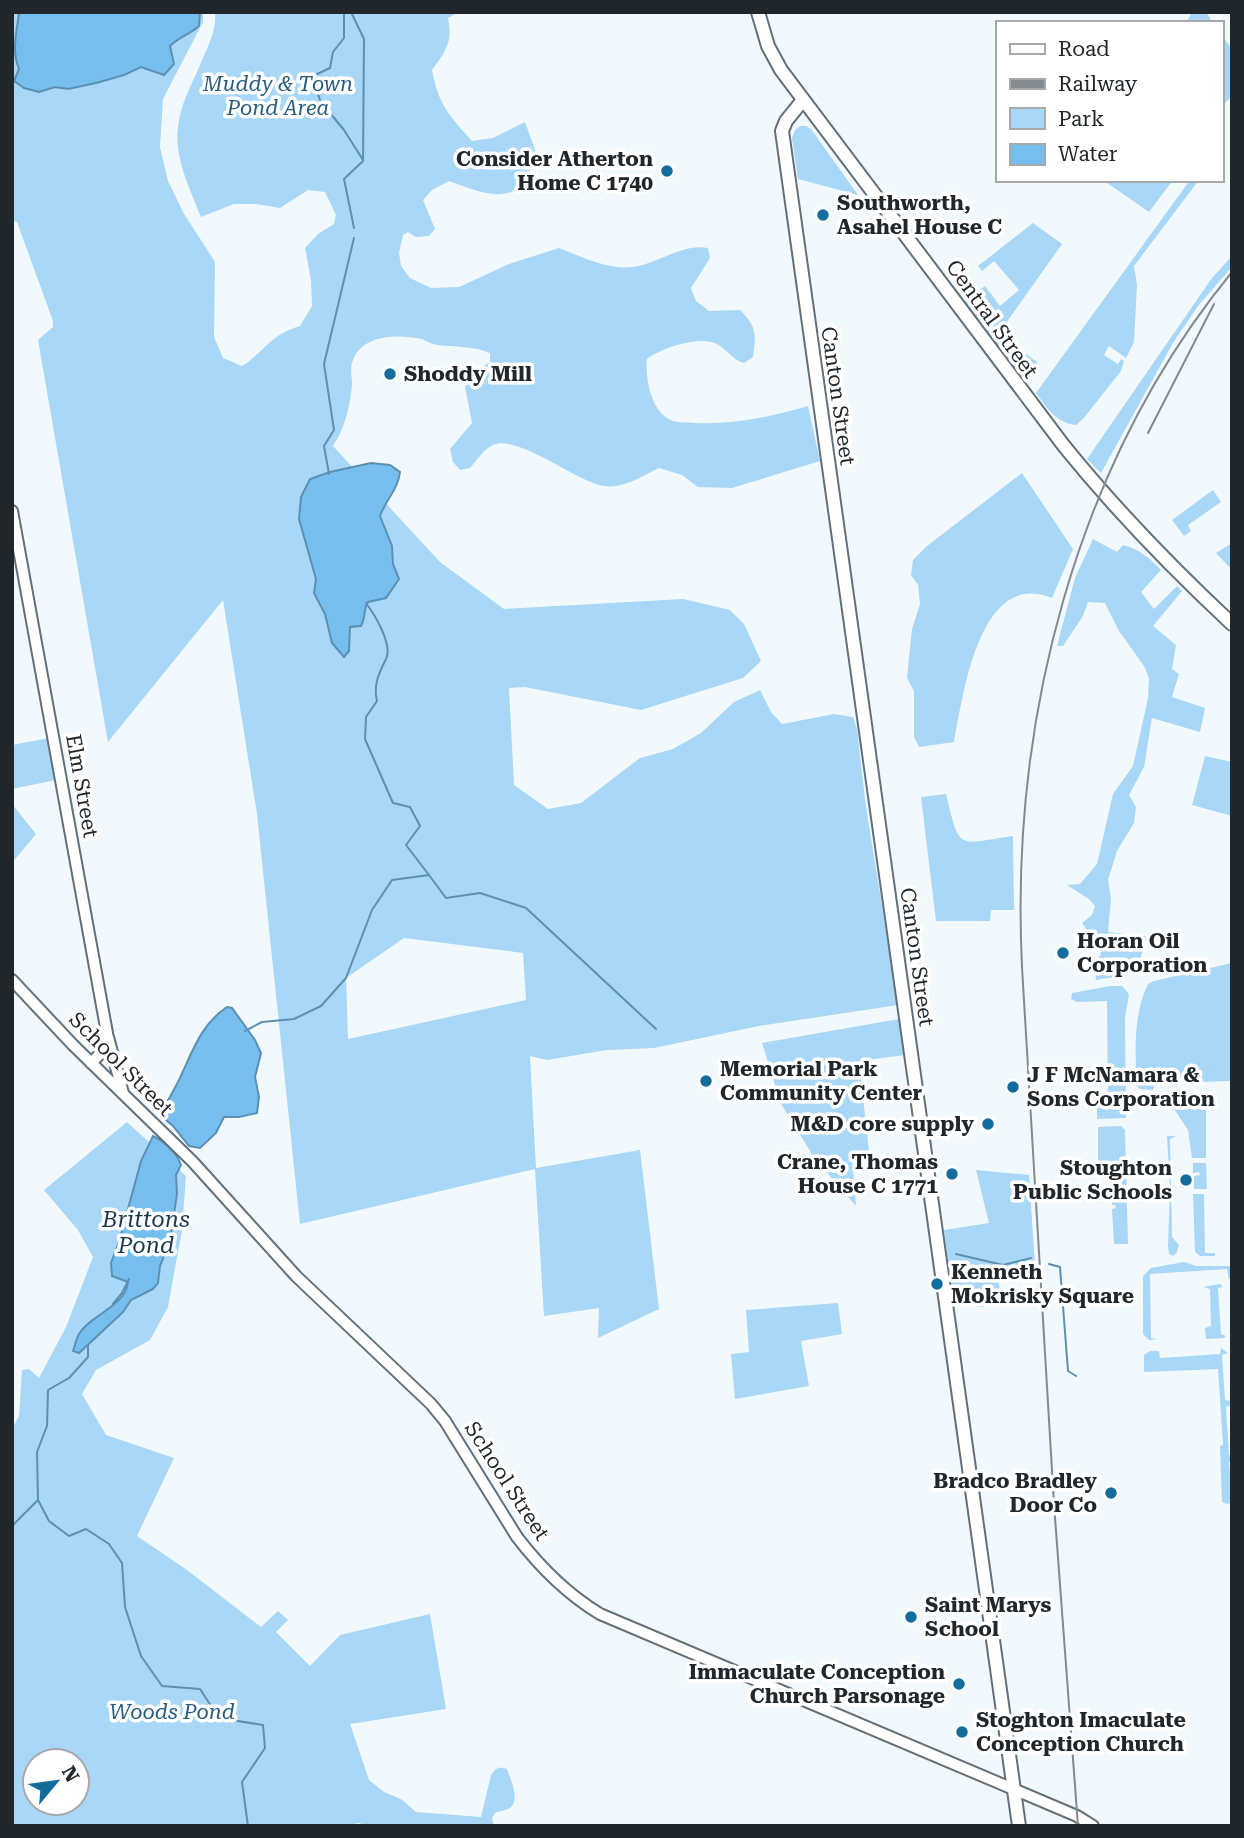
<svg xmlns="http://www.w3.org/2000/svg" width="1244" height="1838" viewBox="0 0 1244 1838" font-family="'Roboto Serif',serif">
	<style>
		.green { fill: #a8d7f7; fill-rule: evenodd }
		.water { fill: #75beee; stroke: #5c90b3; stroke-width: 2 }
		.lines { fill: none; stroke-linecap: round; stroke-linejoin: round }
		.stream { stroke: #5c90b3; stroke-width: 2 }
		.tertiary-casing { stroke: #62707a; stroke-width: 14 }
		.secondary-casing { stroke: #62707a; stroke-width: 16 }
		.tertiary { stroke: #fff; stroke-width: 10 }
		.secondary { stroke: #fff; stroke-width: 12 }
		.rail { stroke: #848a8e; stroke-width: 2 }
		.poi-dot { fill: #126d9c; stroke: #fff; stroke-width: 2.5 }
		.labels { text-anchor: middle; dominant-baseline: central; stroke-width: 7; stroke-linejoin: round; paint-order: stroke }
		.park-label { font-size: 21px; font-style: italic; fill: #265c7d; stroke: #fff }
		.poi-label { font-size: 21px; font-weight: bold; fill: #20262a; stroke: #fff; text-anchor: start }
		.street-label { font-size: 21px; fill: #20262a; stroke: #fff }
		.water-label { font-size: 23px; font-style: italic; fill: #18394d; stroke: #fff }
	</style>
	<rect width="100%" height="100%" fill="#f2f9fd"/>
	<!-- green -->
	<path class="green" d="M12 12H203V22L163 99 160 147 168 181 183 212 215 262 214 337 223 358 242 366C267 350 268 336 300 326L312 306 311 280 305 248 318 234 334 224 336 215 325 192 308 190 280 208 256 204H234L201 217C190 189 174 158 178 127 180 105 192 84 200 65 207 48 217 31 215 12H458L448 18C453 42 446 51 432 70 439 106 449 115 472 141L493 138 525 122 535 150 536 161C530 170 522 187 511 192 492 199 466 187 449 181L432 190 423 200 435 229 429 236 416 237 408 232 403 235 399 253 401 266 410 278 431 288 459 287 509 264 559 248C583 257 607 270 634 267 659 263 683 243 708 248L710 258 691 288 696 301 709 311 740 310C757 327 756 334 753 357L744 363C732 360 727 349 717 344 700 335 661 348 647 359 645 378 651 414 673 421 679 423 688 422 695 423 734 425 770 417 808 406L820 461 732 488 698 487 682 475 659 468C642 476 624 489 603 486 576 481 517 434 493 445 483 450 477 460 470 468L460 470 453 462 450 449 472 423 465 387 476 371 490 362V353C473 346 455 347 437 345 431 344 427 341 422 339 398 334 360 334 352 363 350 369 352 377 352 384 351 404 344 430 333 446L440 562 504 609 683 599 730 610 744 624 761 661 743 678 641 710 525 687 509 688 514 785 548 809 581 803 640 758 673 749 701 733 734 702 760 690 771 712 782 724 834 714 853 717 857 729 866 807 898 1005 759 1026 654 1048 607 1050 547 1060 530 1056 536 1168 640 1150 659 1309 598 1338 599 1308 544 1316 535 1169 300 1224 257 814 223 600 108 742 38 340 53 327V321L17 222 12 221ZM404 938 523 953 526 1000 348 1039 346 978Z
		M1192 12H1206L1213 23H1186Z
		M1221 34 1232 49V96L1221 107Z
		M800 126H806L811 129 858 195 798 179 792 138 795 130Z
		M1103 180H1173L1149 212Z
		M1190 180H1199L1134 266 1137 285 1134 342 1126 358 1109 346 1104 355 1118 364 1121 359 1124 361 1121 371 1083 419 1076 425C1056 423 1047 408 1036 393Z
		M1033 223 1062 244 999 333 1008 340 1006 343 1012 348 1014 345 1037 362 1035 370 1023 374 1018 372 965 305V300L985 286 1000 306 1019 290 994 261 982 271 978 266Z
		M1232 256V267L1198 306 1173 343 1101 473 1087 459 1212 278Z
		M1022 473 1073 549 1052 598C979 568 963 696 954 742L919 747 914 737V691L907 678 912 629 920 604 918 585 911 575 913 560 927 546Z
		M1213 490 1221 502 1188 525 1191 531 1184 536 1172 520Z
		M1093 539 1117 552 1123 545C1140 549 1150 559 1161 570L1141 592 1154 609 1177 586 1182 591 1153 626 1176 645 1172 669 1179 674 1172 697 1205 708 1200 732 1152 718 1144 767 1129 795 1136 807 1134 823 1117 851 1108 880 1111 898 1108 932 1146 936C1136 978 1138 973 1096 980L1094 960 1101 955 1099 942 1090 941 1088 932 1082 923 1092 915 1095 906 1089 899 1067 885 1080 884 1097 864 1113 794 1133 766 1148 698 1149 678 1144 666 1119 631 1105 603 1088 602 1083 616 1063 646H1057L1075 578Z
		M1232 543V570L1216 553Z
		M49 738 56 780 12 789V745Z
		M1205 756 1232 762V816L1192 805Z
		M946 794C960 852 957 844 1013 836L1014 910H991L990 921H936L921 797Z
		M12 804 36 834 12 863Z
		M1232 963V1081L1156 1083 1153 1090 1140 1089 1137 1086C1135 1053 1133 1014 1148 984L1154 981Z
		M1110 986H1122L1129 994 1125 1018 1126 1118 1097 1119V1103H1108L1107 1001 1077 1002 1071 999 1072 993Z
		M899 1019 905 1055 859 1061 869 1152 852 1156 856 1206 815 1159 781 1104 762 1043Z
		M1202 1097 1207 1100 1210 1106 1206 1108V1158H1192L1188 1130 1168 1100Z
		M127 1122 186 1176 182 1230 168 1307 150 1340 96 1370 82 1394 106 1435 174 1458 137 1536 187 1570 261 1627 278 1611 288 1620 276 1632 310 1666 340 1635 430 1614 446 1709 350 1724 369 1780 384 1792 401 1799 416 1812 481 1817 491 1775C496 1768 499 1766 507 1769 510 1778 520 1799 511 1807 507 1811 500 1811 495 1813L492 1818 494 1826H369L359 1823 342 1826H12V1429L19 1416 22 1370 29 1369 39 1378 66 1327 93 1257 78 1230 44 1190ZM35 1761H77V1803H35Z
		M1121 1126 1125 1130 1128 1244H1114L1112 1209 1116 1208 1115 1205H1112L1111 1161H1098V1127Z
		M1167 1136H1176L1170 1139 1172 1237 1179 1245 1177 1252 1173 1256 1169 1254 1168 1246 1170 1188Z
		M1193 1163H1206L1207 1189H1194V1176L1200 1175 1199 1172 1193 1173Z
		M976 1170 1029 1175 1035 1266 997 1271 1002 1305 977 1307 970 1296 952 1292 944 1230 989 1223Z
		M1193 1194H1204L1205 1253H1215V1256H1200L1195 1252Z
		M1184 1262 1196 1266H1229L1232 1268V1279H1229L1227 1269 1150 1274 1151 1338 1157 1339 1149 1340 1143 1334V1276L1151 1268Z
		M1220 1284 1223 1287 1218 1288 1221 1334 1226 1336 1224 1338 1206 1339 1205 1328 1211 1326 1210 1289 1203 1287Z
		M838 1303 842 1334 801 1341 809 1386 735 1399 731 1354 749 1352 746 1310Z
		M1221 1348 1228 1353 1222 1355 1225 1400 1231 1401V1405L1226 1407 1229 1455H1232V1461L1229 1462 1232 1503 1227 1504 1222 1502 1220 1446 1223 1445 1218 1369 1144 1372V1355L1150 1351H1159L1160 1358 1220 1354Z"/>
	<!-- water -->
	<path class="water" d="M19 12H200L199 26C189 35 179 37 170 46L174 64 164 75 141 67 124 75 96 83 68 89 55 87 39 92 24 88 14 81 19 69C11 50 17 32 19 12Z
		M371 463 390 465 400 472C398 490 386 499 380 516L392 546 393 564 399 579 386 598 368 602C363 610 366 617 361 626L350 627 349 651 344 657 332 643 325 614 314 593 316 579 299 519 301 497 310 479 330 472Z
		M227 1007 232 1008 255 1040 261 1053 255 1077 259 1097 257 1113 239 1117H224L216 1133 200 1148 189 1146 173 1126 160 1115C166 1104 173 1092 179 1080 192 1053 200 1025 227 1007Z
		M153 1136C164 1141 177 1153 181 1165L176 1175 177 1194 170 1241 160 1266 158 1283 153 1289 131 1300 123 1312 79 1353 73 1351C75 1346 76 1339 79 1334 90 1315 126 1306 128 1282L112 1276 111 1263 119 1242 141 1161Z"/>
	<g class="lines">
		<!-- stream -->
		<path class="stream" d="M344 12V38L333 52 330 68 311 77 321 102 344 130 363 160
			M351 12 364 39 363 161 344 179 354 228
			M329 474 324 446 334 430 324 364 354 238
			M429 875 446 898 480 893 526 908 656 1029
			M245 1031 262 1022 294 1019 321 1006 346 978 372 910 392 880 429 875 406 845 420 826 410 807 393 803 365 739 366 717 377 701C373 685 379 673 386 659 393 645 375 615 366 603
			M956 1254 1003 1265 1031 1258
			M1049 1264 1060 1267 1068 1371 1076 1376
			M113 1304 122 1293 129 1279
			M38 1500 49 1521 69 1536 86 1529 109 1544 122 1563 125 1607 141 1656 162 1686 200 1689 219 1718 263 1725 265 1748 242 1782 248 1826
			M12 1526 38 1500 37 1452 47 1426 48 1390 69 1378 88 1357V1345"/>
		<defs>
			<path id="tertiary" d="M12 511 107 1033 104 1050 91 1063
				M12 980 73 1045 193 1162 296 1276 431 1404 445 1421 517 1537C540 1567 567 1594 600 1614L1077 1816 1093 1826
				M108 1037 123 1093"/>
			<path id="secondary" d="M758 12 768 46 781 70 1064 446C1115 509 1172 568 1232 624
				M803 100 786 121 782 131 1019 1826"/>
		</defs>
		<!-- tertiary casing -->
		<use href="#tertiary" class="tertiary-casing"/>
		<!-- secondary casing -->
		<use href="#secondary" class="secondary-casing"/>
		<!-- tertiary -->
		<use href="#tertiary" class="tertiary"/>
		<!-- secondary -->
		<use href="#secondary" class="secondary"/>
		<!-- rail -->
		<path class="rail" d="M1148 433 1214 304
			M1078 1826 1054 1504 1022 967C1010 721 1075 464 1232 272"/>
	</g>
	<!-- markers -->
	<g class="poi-dot">
		<circle cx="667" cy="171" r="7"/>
		<circle cx="823" cy="215" r="7"/>
		<circle cx="390" cy="374" r="7"/>
		<circle cx="1063" cy="953" r="7"/>
		<circle cx="706" cy="1081" r="7"/>
		<circle cx="1013" cy="1087" r="7"/>
		<circle cx="988" cy="1124" r="7"/>
		<circle cx="952" cy="1174" r="7"/>
		<circle cx="1186" cy="1180" r="7"/>
		<circle cx="937" cy="1284" r="7"/>
		<circle cx="1111" cy="1493" r="7"/>
		<circle cx="911" cy="1617" r="7"/>
		<circle cx="959" cy="1684" r="7"/>
		<circle cx="962" cy="1732" r="7"/>
	</g>
	<g class="labels">
		<!-- park labels -->
		<g class="park-label">
			<text x="278" y="84">Muddy &amp; Town<tspan x="278" dy="24">Pond Area</tspan></text>
			<text x="172" y="1712">Woods Pond</text>
		</g>
		<!-- poi labels -->
		<g class="poi-label">
			<text x="653" y="159" text-anchor="end">Consider Atherton<tspan x="653" dy="24">Home C 1740</tspan></text>
			<text x="837" y="203">Southworth,<tspan x="837" dy="24">Asahel House C</tspan></text>
			<text x="404" y="374">Shoddy Mill</text>
			<text x="1077" y="941">Horan Oil<tspan x="1077" dy="24">Corporation</tspan></text>
			<text x="720" y="1069">Memorial Park<tspan x="720" dy="24">Community Center</tspan></text>
			<text x="1027" y="1075">J F McNamara &amp;<tspan x="1027" dy="24">Sons Corporation</tspan></text>
			<text x="974" y="1124" text-anchor="end">M&amp;D core supply</text>
			<text x="938" y="1162" text-anchor="end">Crane, Thomas<tspan x="938" dy="24">House C 1771</tspan></text>
			<text x="1172" y="1168" text-anchor="end">Stoughton<tspan x="1172" dy="24">Public Schools</tspan></text>
			<text x="951" y="1272">Kenneth<tspan x="951" dy="24">Mokrisky Square</tspan></text>
			<text x="1097" y="1481" text-anchor="end">Bradco Bradley<tspan x="1097" dy="24">Door Co</tspan></text>
			<text x="925" y="1605">Saint Marys<tspan x="925" dy="24">School</tspan></text>
			<text x="945" y="1672" text-anchor="end">Immaculate Conception<tspan x="945" dy="24">Church Parsonage</tspan></text>
			<text x="976" y="1720">Stoghton Imaculate<tspan x="976" dy="24">Conception Church</tspan></text>
		</g>
		<!-- street labels -->
		<g class="street-label">
			<text transform="translate(992 319) rotate(54)">Central Street</text>
			<text transform="translate(838 396) rotate(82)">Canton Street</text>
			<text transform="translate(82 786) rotate(80)">Elm Street</text>
			<text transform="translate(917 957) rotate(82)">Canton Street</text>
			<text transform="translate(121 1064) rotate(45)">School Street</text>
			<text transform="translate(507 1481) rotate(57)">School Street</text>
		</g>
		<!-- water labels -->
		<g class="water-label">
			<text x="146" y="1219">Brittons<tspan x="146" dy="26">Pond</tspan></text>
		</g>
	</g>
	<!-- border -->
	<rect width="1244" height="1838" fill="none" stroke="#20262a" stroke-width="28"/>
	<!-- legend -->
	<rect x="996" y="21" width="228" height="161" fill="#ffffff" stroke="#a6a8aa" stroke-width="2"/>
	<rect x="1010" y="44" width="35" height="10" fill="#ffffff" stroke="#a6a8aa" stroke-width="2"/>
	<text x="1058" y="56" font-size="21" fill="#20262a">Road</text>
	<rect x="1010" y="79" width="35" height="10" fill="#848a8e" stroke="#a6a8aa" stroke-width="2"/>
	<text x="1058" y="91" font-size="21" fill="#20262a">Railway</text>
	<rect x="1010" y="108" width="35" height="21" fill="#a8d7f7" stroke="#a6a8aa" stroke-width="2"/>
	<text x="1058" y="126" font-size="21" fill="#20262a">Park</text>
	<rect x="1010" y="144" width="35" height="21" fill="#75beee" stroke="#a6a8aa" stroke-width="2"/>
	<text x="1058" y="161" font-size="21" fill="#20262a">Water</text>
	<!-- north arrow -->
	<g transform="translate(56 1782) rotate(61)"><circle r="33" fill="#ffffff" stroke="#a6a8aa" stroke-width="2"/>
	<path d="M0-5L12 26L0 18L-12 26Z" fill="#126d9c"/>
	<text y="-10" font-size="19" font-weight="bold" text-anchor="middle" fill="#20262a">N</text>
	</g>
</svg>
